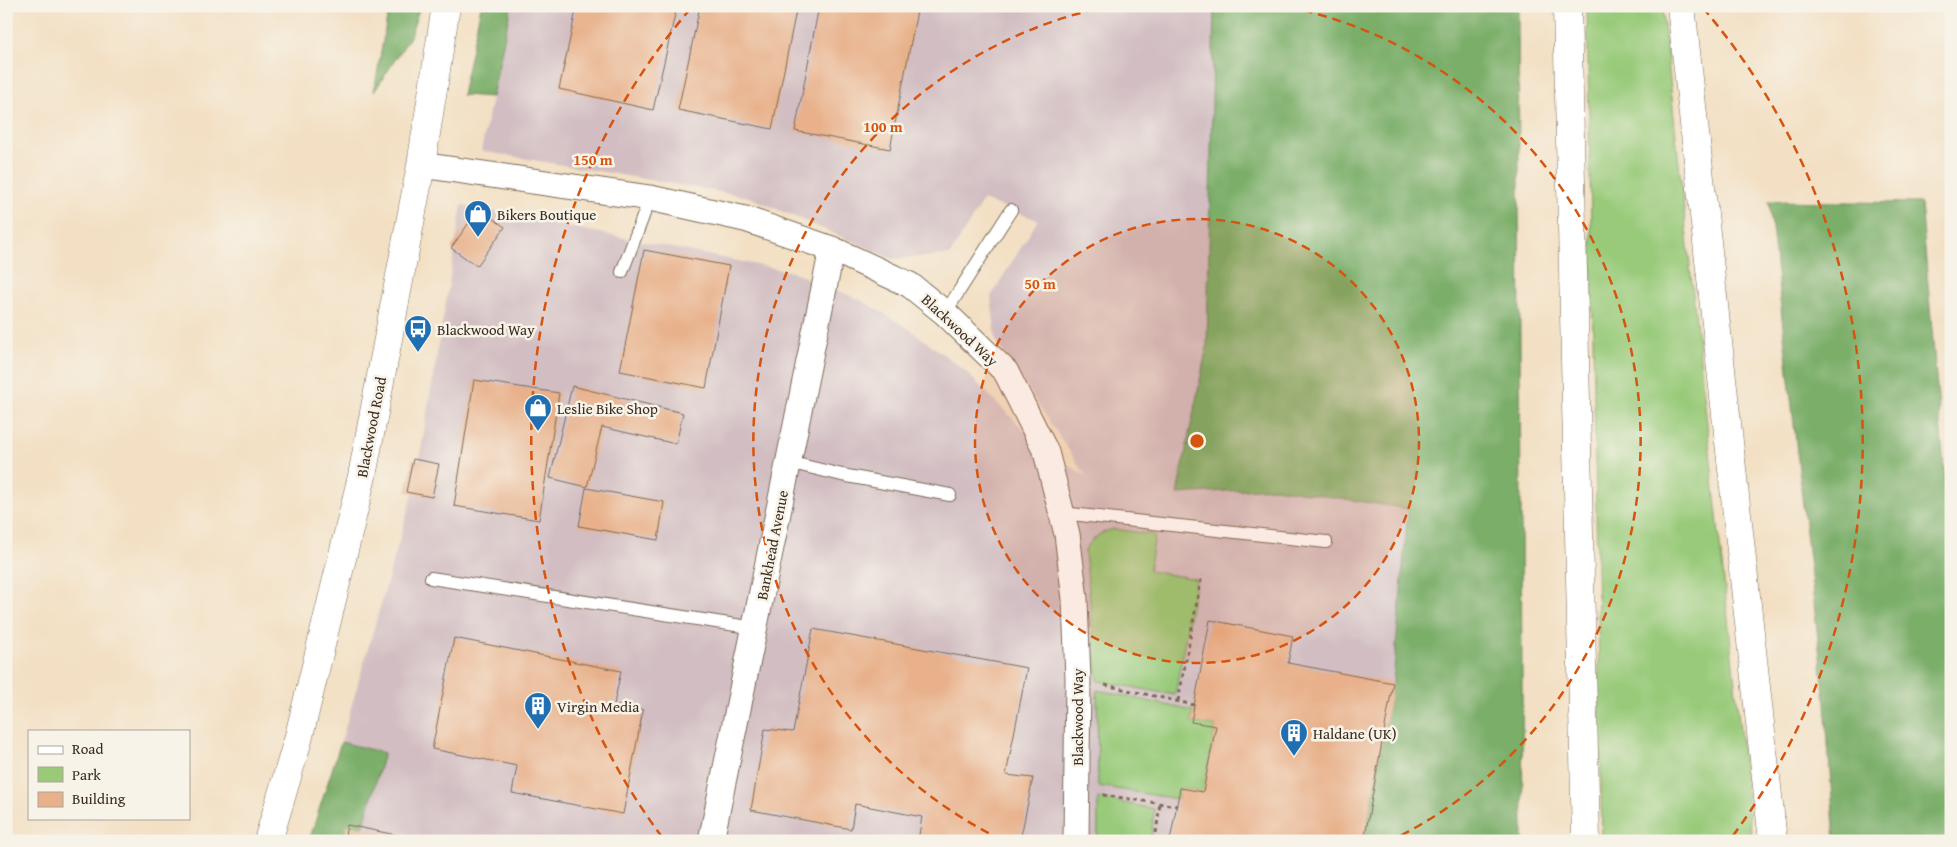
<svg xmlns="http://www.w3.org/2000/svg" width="1957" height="847" viewBox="0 0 1957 847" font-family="'Gentium Book Plus',serif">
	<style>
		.industrial { fill: #d2bec2 }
		.green { fill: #98ca79; stroke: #6a7a4c }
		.forest { fill: #7aae69; stroke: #5a6c44 }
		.building { fill: #e8b18b }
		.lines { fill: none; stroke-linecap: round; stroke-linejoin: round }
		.lane-casing { stroke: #7b6a58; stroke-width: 14 }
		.street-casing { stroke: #7b6a58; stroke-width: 27 }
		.secondary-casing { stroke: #7b6a58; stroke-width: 29 }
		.highway-casing { stroke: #7b6a58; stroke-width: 29 }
		.path { stroke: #7b6a58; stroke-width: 3; stroke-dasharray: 4 4; stroke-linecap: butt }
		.lane { stroke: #fff; stroke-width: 12 }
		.street { stroke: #fff; stroke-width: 25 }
		.secondary { stroke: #fff; stroke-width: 28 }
		.highway { stroke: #fff; stroke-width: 28 }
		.ring { fill: none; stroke: #d7540e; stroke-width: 2.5; stroke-dasharray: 9 6 }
		.labels { text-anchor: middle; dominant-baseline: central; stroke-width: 5; stroke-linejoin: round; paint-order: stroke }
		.poi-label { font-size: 15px; fill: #3b2a1e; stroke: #f7f3e8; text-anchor: start }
		.street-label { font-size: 15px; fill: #3b2a1e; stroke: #f7f3e8 }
		.centre { fill: #d7540e; stroke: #f7f3e8; stroke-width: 2.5 }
		.ring-label { font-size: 15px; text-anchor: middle; font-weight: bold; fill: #d7540e; stroke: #f7f3e8; stroke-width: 5; stroke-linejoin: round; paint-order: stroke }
	</style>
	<rect width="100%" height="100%" fill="#f7f3e8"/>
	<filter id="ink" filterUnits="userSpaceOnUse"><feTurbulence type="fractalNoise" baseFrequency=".02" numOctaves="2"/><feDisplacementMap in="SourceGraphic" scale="10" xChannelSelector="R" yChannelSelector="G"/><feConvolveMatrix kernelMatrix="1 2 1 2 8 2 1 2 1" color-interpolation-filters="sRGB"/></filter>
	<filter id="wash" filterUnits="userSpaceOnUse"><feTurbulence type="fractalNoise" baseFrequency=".0096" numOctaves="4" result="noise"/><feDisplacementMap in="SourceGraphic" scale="20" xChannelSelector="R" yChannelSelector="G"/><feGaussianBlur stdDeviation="1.12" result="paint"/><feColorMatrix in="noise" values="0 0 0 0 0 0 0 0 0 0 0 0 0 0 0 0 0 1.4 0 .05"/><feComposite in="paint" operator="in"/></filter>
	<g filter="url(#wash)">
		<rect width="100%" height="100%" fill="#f3e0c4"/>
		<!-- industrial -->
		<path class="industrial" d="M511 6H1214L1207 346 1177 493 1275 488 1408 509 1393 683 1364 841H359L341 742 415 486 462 205 792 272 863 301 911 330 964 370 1046 452 1086 476 996 341 991 296 1038 220 983 200 950 255 893 259 749 197 481 151Z"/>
		<!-- green -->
		<path class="green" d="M1587 6H1662L1752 841H1602Z
			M1114 529 1155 535 1149 571 1196 579 1175 695 1098 681 1085 551C1091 538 1101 532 1114 529Z
			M1097 690 1193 711 1191 722 1216 726 1203 792 1180 788 1178 799 1098 786Z
			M1098 798 1154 809 1151 841H1098Z"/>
		<!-- forest -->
		<path class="forest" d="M389 6H420L410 37 374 92Z
			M481 6H511L492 97 462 95Z
			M1214 6H1518L1523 841H1364L1393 683 1408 509 1275 488 1177 494 1207 346Z
			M1769 201 1921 203 1951 548V841H1835L1825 702Z
			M341 742 384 753 359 841H309Z"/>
		<g id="blocks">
			<!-- building -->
			<path class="building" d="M577 6H677L653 110 559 89Z
				M700 6H797L772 129 678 110Z
				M819 6H918L890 149 795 131Z
				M479 209 505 227 477 266 451 248Z
				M644 250 729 266 706 388 620 371Z
				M474 380 559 393 539 520 454 506Z
				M572 386 683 413 676 444 602 427 587 487 550 478Z
				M413 459 439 464 432 497 406 492Z
				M586 488 664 502 658 540 579 526Z
				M1210 620 1293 636 1288 663 1393 683 1364 841H1170L1180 788 1203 792 1216 726 1191 722Z
				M813 629 1027 668 1006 775 1033 778 1020 841H918L922 817 855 804 851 829 751 810 765 729 793 732Z
				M454 638 621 671 614 704 643 710 623 814 512 793 517 766 432 749Z
				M347 825 421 840V841H344Z"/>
		</g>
	</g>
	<g filter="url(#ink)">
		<use href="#blocks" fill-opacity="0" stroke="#7b6a58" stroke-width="1"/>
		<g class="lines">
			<defs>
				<path id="lane" d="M622 272 650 198
					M945 313 1011 210
					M788 462 842 475 950 495
					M1062 513 1326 542
					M431 578 755 628"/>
				<path id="street" d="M421 165 650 198 745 219 832 249 910 285 945 313 1006 372 1046 452 1067 534 1075 599 1078 680 1076 841
					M711 841 832 249"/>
				<path id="secondary" d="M268 841 298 740 362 476 421 165 446 6"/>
				<path id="highway" d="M1567 6 1586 841
					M1681 6 1773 841"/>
			</defs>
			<!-- lane casing -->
			<use href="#lane" class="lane-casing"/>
			<!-- street casing -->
			<use href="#street" class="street-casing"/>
			<!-- secondary casing -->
			<use href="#secondary" class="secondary-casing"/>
			<!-- highway casing -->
			<use href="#highway" class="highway-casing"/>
			<!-- path -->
			<path class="path" d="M1105 685 1194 705
				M1178 701 1202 575
				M1103 795 1177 806
				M1155 841 1160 803"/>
			<!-- lane -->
			<use href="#lane" class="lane"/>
			<!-- street -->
			<use href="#street" class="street"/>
			<!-- secondary -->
			<use href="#secondary" class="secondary"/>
			<!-- highway -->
			<use href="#highway" class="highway"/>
		</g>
	</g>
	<!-- distance rings -->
	<circle cx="1197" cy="441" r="222" fill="#d7540e" fill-opacity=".12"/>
	<g class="ring">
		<circle cx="1197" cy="441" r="222"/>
		<path d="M1002 840A444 444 0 0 1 1105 7M1289 7A444 444 0 0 1 1392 840"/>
		<path d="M662 837A666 666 0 0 1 691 8M1703 8A666 666 0 0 1 1732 837"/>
	</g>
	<!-- icons -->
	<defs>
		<symbol id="shop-pin" viewBox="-11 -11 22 30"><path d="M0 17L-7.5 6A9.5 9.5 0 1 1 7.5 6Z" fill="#1f6fb2" stroke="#f7f3e8"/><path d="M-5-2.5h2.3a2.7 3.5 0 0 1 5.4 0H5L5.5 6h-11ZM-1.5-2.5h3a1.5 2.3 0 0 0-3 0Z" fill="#fff"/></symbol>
		<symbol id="bus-pin" viewBox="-11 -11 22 30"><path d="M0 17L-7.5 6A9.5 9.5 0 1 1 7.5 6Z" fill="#1f6fb2" stroke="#f7f3e8"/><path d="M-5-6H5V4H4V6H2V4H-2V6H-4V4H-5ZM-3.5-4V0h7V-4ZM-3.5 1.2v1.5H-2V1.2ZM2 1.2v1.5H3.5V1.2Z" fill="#fff"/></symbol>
		<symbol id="building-pin" viewBox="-11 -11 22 30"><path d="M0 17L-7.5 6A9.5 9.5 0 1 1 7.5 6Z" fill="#1f6fb2" stroke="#f7f3e8"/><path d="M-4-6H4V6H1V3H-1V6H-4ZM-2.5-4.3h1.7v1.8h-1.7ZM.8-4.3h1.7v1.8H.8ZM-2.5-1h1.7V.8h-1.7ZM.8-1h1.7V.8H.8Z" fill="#fff"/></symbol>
	</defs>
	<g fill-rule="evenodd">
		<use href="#shop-pin" x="462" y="198" width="32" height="43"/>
		<use href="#bus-pin" x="402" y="313" width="32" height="43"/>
		<use href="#shop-pin" x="522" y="392" width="32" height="43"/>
		<use href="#building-pin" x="522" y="690" width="32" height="43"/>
		<use href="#building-pin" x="1278" y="717" width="32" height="43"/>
	</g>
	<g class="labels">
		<!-- poi labels -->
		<g class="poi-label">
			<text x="497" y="214">Bikers Boutique</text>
			<text x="437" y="329">Blackwood Way</text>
			<text x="557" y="408">Leslie Bike Shop</text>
			<text x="557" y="706">Virgin Media</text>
			<text x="1313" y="733">Haldane (UK)</text>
		</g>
		<!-- street labels -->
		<g class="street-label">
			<text transform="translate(960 330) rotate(43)">Blackwood Way</text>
			<text transform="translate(371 427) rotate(-79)">Blackwood Road</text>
			<text transform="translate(772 545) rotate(-79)">Bankhead Avenue</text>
			<text transform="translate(1077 717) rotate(-90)">Blackwood Way</text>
		</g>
	</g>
	<circle cx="1197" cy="441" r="8" class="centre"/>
	<g class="ring-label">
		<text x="883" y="132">100 m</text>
		<text x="593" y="165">150 m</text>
		<text x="1040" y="289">50 m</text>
	</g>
	<!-- margin -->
	<rect width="1957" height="847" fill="none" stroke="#f7f3e8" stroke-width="25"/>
	<!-- legend -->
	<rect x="28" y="730" width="162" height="90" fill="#f7f3e8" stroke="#aca397"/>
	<rect x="38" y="746" width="25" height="8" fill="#ffffff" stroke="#aca397"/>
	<text x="72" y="754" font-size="15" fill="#3b2a1e">Road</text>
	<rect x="38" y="767" width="25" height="15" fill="#98ca79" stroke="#aca397"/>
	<text x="72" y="780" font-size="15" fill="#3b2a1e">Park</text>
	<rect x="38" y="792" width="25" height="15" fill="#e8b18b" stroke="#aca397"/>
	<text x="72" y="804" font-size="15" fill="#3b2a1e">Building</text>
</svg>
